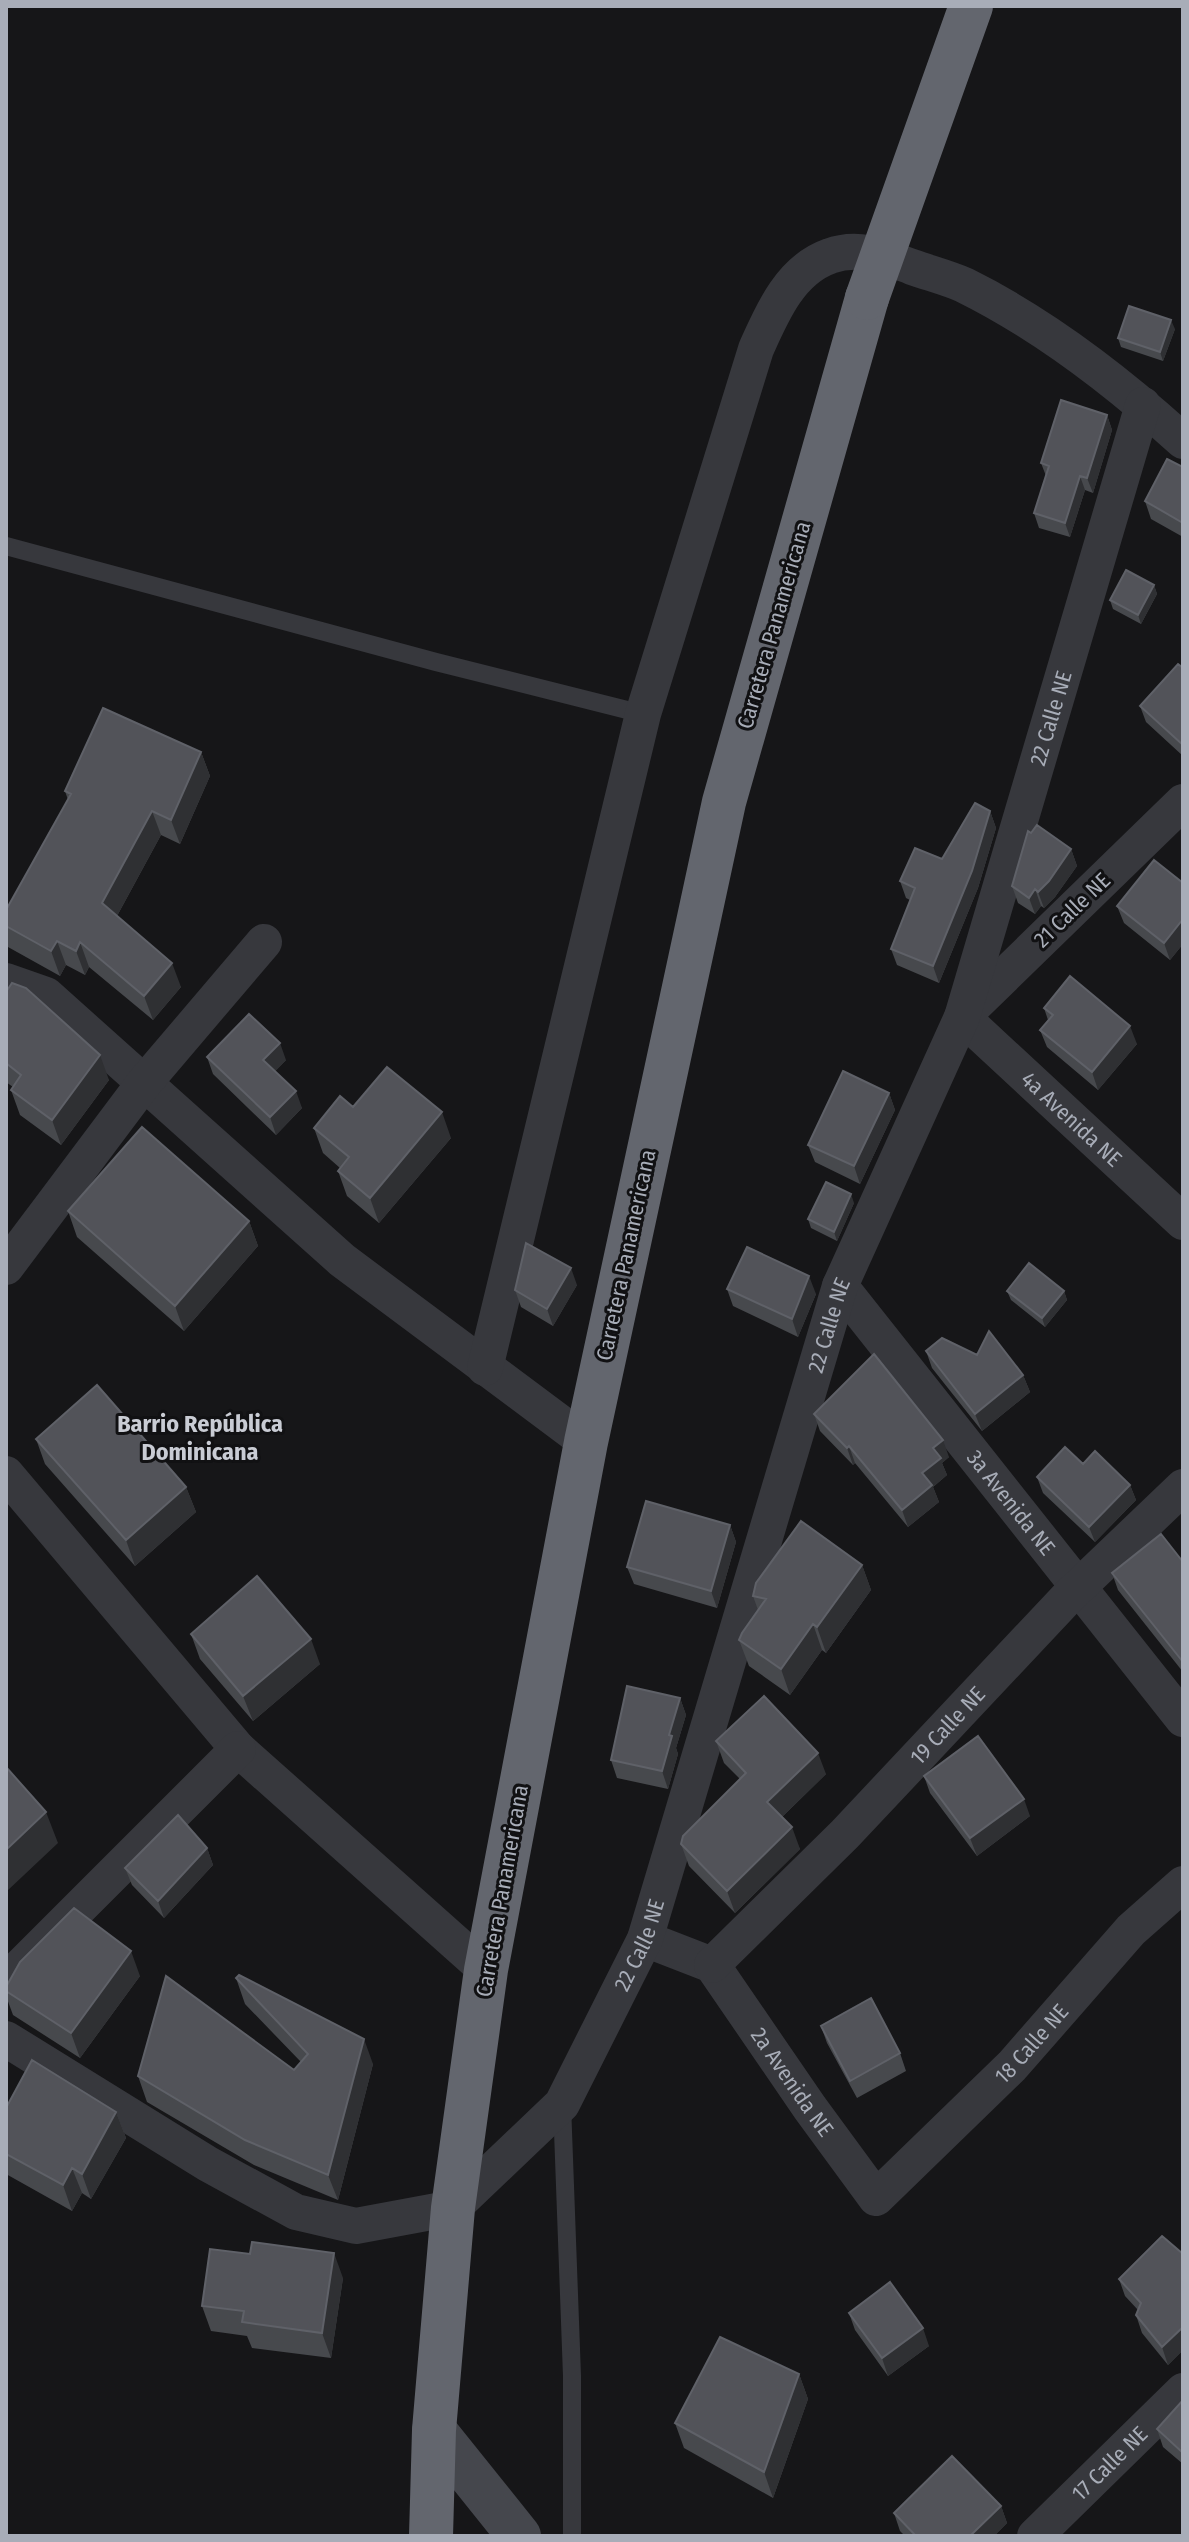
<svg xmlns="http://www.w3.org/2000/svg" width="1189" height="2542" viewBox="0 0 1189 2542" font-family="'Fira Sans Condensed',sans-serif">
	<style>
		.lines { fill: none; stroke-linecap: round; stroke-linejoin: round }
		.lane { stroke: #37383d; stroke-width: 18 }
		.street { stroke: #37383d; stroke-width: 36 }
		.secondary { stroke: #45474d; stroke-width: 44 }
		.highway { stroke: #63666e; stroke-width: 44 }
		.highway-bridge { stroke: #63666e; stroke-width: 44 }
		.wall { fill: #47494d }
		.shaded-wall { fill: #2f3033 }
		.building { fill: #525359; stroke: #5f6168; stroke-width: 2 }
		.labels { text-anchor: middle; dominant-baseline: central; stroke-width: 6; stroke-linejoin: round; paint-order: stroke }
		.street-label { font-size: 22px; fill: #a8adb8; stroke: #111113 }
		.neighbourhood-label { font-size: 24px; font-weight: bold; fill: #c9ccd4; stroke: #111113 }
	</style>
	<rect width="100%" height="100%" fill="#161618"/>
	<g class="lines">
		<!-- lane -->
		<path class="lane" d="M6 546 436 662 643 714
			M562 2104 572 2376V2536"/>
		<!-- street -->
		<g class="street">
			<path id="s1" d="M1183 802 962 1017 1183 1222"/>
			<path d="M6 981 46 995 342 1260 586 1442"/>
			<path d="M6 1267 144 1083 264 942"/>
			<path id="s2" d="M840 1286 1183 1719"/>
			<path d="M485 1368 643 714 756 349C772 313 790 270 830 256 859 245 885 257 912 267 929 273 948 278 964 285 1045 325 1117 381 1183 441"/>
			<path d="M6 1474 238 1749 486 1970"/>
			<path d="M645 1939 712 1965"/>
			<path id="s3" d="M712 1965 810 2108 876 2198 1012 2066 1131 1930 1183 1884"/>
			<path id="s4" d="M712 1965 845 1834 1067 1598 1183 1487"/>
			<path d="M6 1981 238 1749"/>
			<path id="s5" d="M6 2039 208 2164 296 2212 356 2226 453 2208 562 2104 645 1939 840 1286 962 1017 1143 405"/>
			<path id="s6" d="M1035 2536 1183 2391"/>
		</g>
		<!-- secondary -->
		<path class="secondary" d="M434 2430 519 2536"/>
		<!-- highway -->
		<path class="highway" d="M431 2536 434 2430 453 2208 486 1970 586 1442 724 802 867 298"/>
		<!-- highway-bridge -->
		<path class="highway-bridge" d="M867 298 971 6"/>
	</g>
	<!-- wall -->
	<path class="wall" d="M1175 329 1163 361 1121 347 1118 338Z
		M1107 415 1112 430 1093 493 1085 490 1070 537 1039 528 1034 513 1046 476 1041 463Z
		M1183 467V537L1151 519 1145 501Z
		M1154 585 1157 594 1141 624 1113 609 1110 600Z
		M1183 668V756L1146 722 1140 706Z
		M201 752 210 776 180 844 161 835 117 916 181 987 153 1020 89 967 85 975 66 965 60 976 8 947 6 941V910L68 800 65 791Z
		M990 811 996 828 978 888 939 983 897 965 891 949 910 900 906 898 900 881 942 859Z
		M1071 849 1077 866 1055 897 1044 908 1041 906 1035 914 1018 903 1012 886Z
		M1183 883V944L1170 960 1124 923 1117 906Z
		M6 992 109 1080 61 1145 20 1115 11 1090 13 1087 6 1082Z
		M1044 1008 1137 1044 1098 1090 1047 1047 1040 1030 1048 1020Z
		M207 1057 286 1060 275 1071 302 1108 276 1135 213 1074Z
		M889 1093 895 1110 860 1184 815 1162 808 1145Z
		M353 1107 451 1138 379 1223 347 1196 338 1171 340 1168 323 1153 314 1128Z
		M854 1203 837 1241 811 1228 808 1219Z
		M68 1211 249 1221 258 1246 184 1331 77 1237Z
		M577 1285 553 1326 521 1307 515 1290Z
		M727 1289 816 1294 798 1337 733 1306Z
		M1007 1291H1064L1067 1300 1045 1327 1011 1300Z
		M926 1351 977 1355 1023 1375 1030 1392 982 1431 932 1368Z
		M814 1414 949 1457 942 1463 947 1475 933 1487 939 1502 908 1527 855 1463 853 1465 820 1431Z
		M36 1439 186 1487 196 1512 135 1566 45 1464Z
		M1083 1464 1130 1485 1136 1500 1095 1542 1043 1493 1037 1477Z
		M730 1525 736 1542 717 1608 634 1584 627 1567Z
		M1183 1562V1672L1118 1590 1112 1573Z
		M862 1565 871 1590 826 1653 822 1650 790 1695 749 1666 739 1640 758 1610 753 1596Z
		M191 1634 320 1664 253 1721 200 1659Z
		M680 1698 686 1715 676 1748 678 1754 668 1789 617 1778 611 1760Z
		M716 1741 826 1774 782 1817 800 1849 735 1913 689 1866 681 1844 740 1779 724 1763Z
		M924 1776 1030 1816 977 1856 930 1793Z
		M207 1848 213 1865 164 1918 132 1885 125 1868Z
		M140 1976 80 2058 13 2015 6 1996V1987Z
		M236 1978 373 2064 338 2200 254 2165 147 2102 138 2076 294 2070 301 2062 245 2004Z
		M821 2026 900 2053 906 2071 857 2098 827 2043Z
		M6 2108 116 2112 126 2138 91 2199 82 2193 72 2211 6 2174Z
		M1183 2254V2350L1168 2365 1142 2333 1136 2315 1138 2310 1125 2296 1119 2279Z
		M343 2278 331 2358 252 2348 247 2336 211 2331 202 2306Z
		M849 2313 929 2346 888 2376 855 2330Z
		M799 2374 808 2399 773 2498 684 2448 675 2423Z
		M1183 2400V2464L1163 2447 1157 2429Z
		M1001 2506 1007 2523 994 2536H905L900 2531 894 2513Z"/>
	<!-- shaded-wall -->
	<path class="shaded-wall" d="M1171 320 1175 329 1163 361 1160 352Z
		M1107 415 1112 430 1093 493 1087 478Z
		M1080 476 1085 490 1070 537 1065 523Z
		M1154 585 1157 594 1141 624 1138 615Z
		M201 752 210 776 180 844 171 820Z
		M152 811 161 835 111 927 102 903Z
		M990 811 996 828 978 888 939 983 933 966Z
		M1071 849 1077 866 1055 897 1044 908 1038 892Z
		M1035 889 1041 906 1035 914 1029 898Z
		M1183 919V944L1170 960 1164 943Z
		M57 941 66 965 60 976 51 951Z
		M80 942 89 967 85 975 76 951Z
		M172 963 181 987 153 1020 144 996Z
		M1130 1026 1137 1044 1098 1090 1092 1072Z
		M280 1043 286 1060 270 1077 263 1060Z
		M100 1055 109 1080 61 1145 52 1120Z
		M296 1091 302 1108 276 1135 270 1117Z
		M889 1093 895 1110 860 1184 854 1166Z
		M442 1112 451 1138 379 1223 370 1198Z
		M851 1194 854 1203 837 1241 834 1232Z
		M249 1221 258 1246 184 1331 175 1306Z
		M571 1268 577 1285 553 1326 547 1309Z
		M809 1276 816 1294 798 1337 792 1319Z
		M1064 1291 1067 1300 1045 1327 1042 1318Z
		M1023 1375 1030 1392 982 1431 975 1414Z
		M943 1440 949 1457 942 1463 947 1475 933 1487 939 1502 908 1527 902 1510 922 1473 933 1448Z
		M849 1446 855 1463 853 1465 847 1448Z
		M1130 1485 1136 1500 1095 1542 1089 1527Z
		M186 1487 196 1512 135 1566 126 1540Z
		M730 1525 736 1542 717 1608 711 1591Z
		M862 1565 871 1590 826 1653 817 1627Z
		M813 1624 822 1650 790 1695 781 1669Z
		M311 1639 320 1664 253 1721 243 1696Z
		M680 1698 686 1715 676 1748 678 1754 668 1789 662 1771 669 1735Z
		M818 1753 826 1774 775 1824 767 1802Z
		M1024 1799 1030 1816 977 1856 970 1838Z
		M46 1812 58 1843 6 1892V1850Z
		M792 1827 800 1849 735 1913 727 1891Z
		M207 1848 213 1865 164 1918 158 1901Z
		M131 1951 140 1976 80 2058 71 2033Z
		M364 2039 373 2064 338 2200 328 2175Z
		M116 2112 126 2138 91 2199 82 2174Z
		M72 2168 82 2193 72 2211 63 2185Z
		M334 2253 343 2278 331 2358 322 2333Z
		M1183 2327V2350L1168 2365 1162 2347Z
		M923 2328 929 2346 888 2376 882 2358Z
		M799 2374 808 2399 773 2498 764 2472Z
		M1001 2506 1007 2523 994 2536H970Z"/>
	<!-- building -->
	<path class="building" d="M1129 306 1171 320 1160 352 1118 338Z
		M1061 400 1107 415 1087 478 1080 476 1065 523 1034 513 1049 466 1041 463Z
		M1167 459 1183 467V523L1145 501Z
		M1126 570 1154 585 1138 615 1110 600Z
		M1178 664 1183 668V745L1140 706Z
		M103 708 201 752 171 820 152 811 102 903 172 963 144 996 80 942 76 951 57 941 51 951 6 926V910L71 794 65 791Z
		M975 803 990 811 972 871 933 966 891 949 915 888 900 881 915 848 942 859Z
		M1037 825 1071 849 1049 881 1038 892 1035 889 1029 898 1012 886 1028 831 1031 833Z
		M1154 860 1183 883V919L1164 943 1117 906Z
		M1070 976 1130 1026 1092 1072 1040 1030 1053 1015 1044 1008Z
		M12 983 26 988 100 1055 52 1120 11 1090 21 1075 6 1063V992Z
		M249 1014 280 1043 263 1060 296 1091 270 1117 207 1057Z
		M387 1067 442 1112 370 1198 338 1171 349 1157 314 1128 340 1096 353 1107Z
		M843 1071 889 1093 854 1166 808 1145Z
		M142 1127 249 1221 175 1306 68 1211Z
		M826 1182 851 1194 834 1232 808 1219Z
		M526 1243 571 1268 547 1309 515 1290Z
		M747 1247 809 1276 792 1319 727 1289Z
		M1029 1263 1064 1291 1042 1318 1007 1291Z
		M989 1331 1023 1375 975 1414 926 1351 942 1338 977 1355Z
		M874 1354 943 1440 933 1448 941 1458 922 1473 932 1485 902 1510 849 1446 847 1448 814 1414Z
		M97 1385 186 1487 126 1540 36 1439Z
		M1065 1447 1083 1464 1095 1451 1130 1485 1089 1527 1037 1477Z
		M646 1501 730 1525 711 1591 627 1567Z
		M801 1521 862 1565 817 1627 813 1624 781 1669 739 1640 742 1633 766 1599 753 1596 756 1583Z
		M1161 1534 1183 1562V1662L1112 1573Z
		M257 1576 311 1639 243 1696 191 1634Z
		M627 1686 680 1698 669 1735 672 1736 662 1771 611 1760Z
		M764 1696 818 1753 767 1802 792 1827 727 1891 681 1844 683 1836 746 1773 716 1741Z
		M978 1736 1024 1799 970 1838 924 1776Z
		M6 1767 46 1812 6 1850Z
		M178 1815 207 1848 158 1901 125 1868Z
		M74 1908 131 1951 71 2033 6 1991V1987L20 1962Z
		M239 1975 364 2039 328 2175 245 2140 138 2076 166 1976 294 2070 308 2054 236 1978Z
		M871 1998 900 2053 850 2081 821 2026Z
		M32 2060 116 2112 82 2174 72 2168 63 2185 6 2154V2108Z
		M1162 2236 1183 2254V2327L1162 2347 1136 2315 1141 2303 1119 2279Z
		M252 2242 334 2253 322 2333 242 2322 244 2311 202 2306 210 2249 250 2254Z
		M890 2282 923 2328 882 2358 849 2313Z
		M720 2337 799 2374 764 2472 675 2423Z
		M1183 2400V2453L1157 2429Z
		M952 2456 1001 2506 970 2536H916L894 2513Z"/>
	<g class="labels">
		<!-- street labels -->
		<g class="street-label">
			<text transform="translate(774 625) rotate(-74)">Carretera Panamericana</text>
			<text stroke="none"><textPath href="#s5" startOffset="2122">22 Calle NE</textPath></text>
			<text transform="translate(1072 910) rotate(-44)">21 Calle NE</text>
			<text stroke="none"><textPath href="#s1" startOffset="458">4a Avenida NE</textPath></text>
			<text transform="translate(626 1255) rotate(-78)">Carretera Panamericana</text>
			<text stroke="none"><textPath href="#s5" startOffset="1474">22 Calle NE</textPath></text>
			<text stroke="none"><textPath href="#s2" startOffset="276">3a Avenida NE</textPath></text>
			<text stroke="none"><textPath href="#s4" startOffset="336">19 Calle NE</textPath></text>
			<text transform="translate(502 1891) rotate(-80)">Carretera Panamericana</text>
			<text stroke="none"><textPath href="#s5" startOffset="826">22 Calle NE</textPath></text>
			<text stroke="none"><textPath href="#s3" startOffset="504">18 Calle NE</textPath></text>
			<text stroke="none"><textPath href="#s3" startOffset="142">2a Avenida NE</textPath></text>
			<text stroke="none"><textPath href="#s6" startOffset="104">17 Calle NE</textPath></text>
		</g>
		<!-- neighbourhood labels -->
		<g class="neighbourhood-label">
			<text x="200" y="1424">Barrio República<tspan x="200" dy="28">Dominicana</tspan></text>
		</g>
	</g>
	<!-- border -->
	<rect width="1189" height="2542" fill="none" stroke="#a8adb8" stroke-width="16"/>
</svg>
